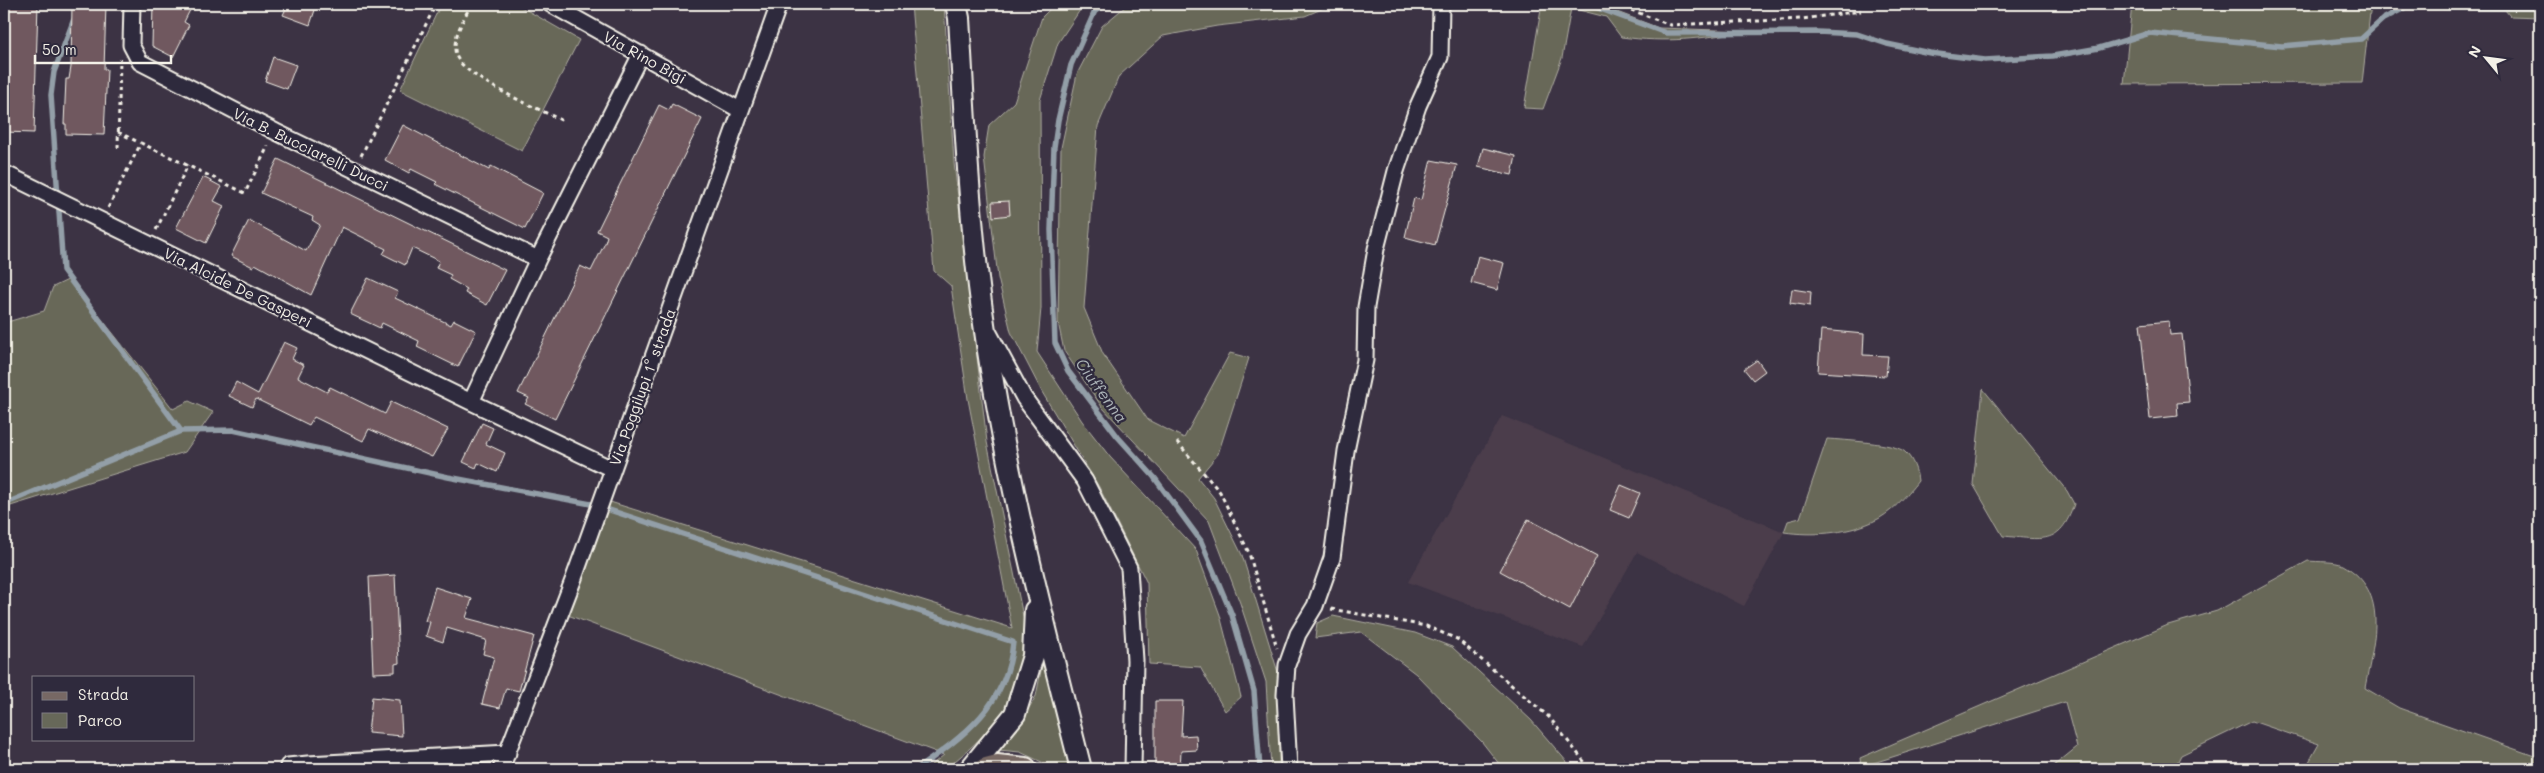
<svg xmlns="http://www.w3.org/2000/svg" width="2544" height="773" viewBox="0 0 2544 773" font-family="Mali,sans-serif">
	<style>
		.built { fill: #4c3e4c }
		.green { fill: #676859; stroke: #aeaca0 }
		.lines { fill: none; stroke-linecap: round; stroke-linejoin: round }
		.stream { stroke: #939fa8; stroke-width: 5.5 }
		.building { fill: #70595f; stroke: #f4f1e8 }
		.minor-casing { stroke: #f4f1e8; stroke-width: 19 }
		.secondary-casing { stroke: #f4f1e8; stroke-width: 24 }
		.primary-casing { stroke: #f4f1e8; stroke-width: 26 }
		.path { stroke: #f4f1e8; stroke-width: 3; stroke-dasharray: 4 4; stroke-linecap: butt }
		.minor { stroke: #2f2a3d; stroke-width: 15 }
		.secondary { stroke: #2f2a3d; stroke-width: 20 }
		.primary { stroke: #776864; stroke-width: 22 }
		.labels { text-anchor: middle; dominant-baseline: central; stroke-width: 4.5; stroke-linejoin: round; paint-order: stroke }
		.street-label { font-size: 15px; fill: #f4f1e8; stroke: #2f2a3d }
		.water-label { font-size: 16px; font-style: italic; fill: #acb4b8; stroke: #2f2a3d }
	</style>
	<rect width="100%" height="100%" fill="#3c3344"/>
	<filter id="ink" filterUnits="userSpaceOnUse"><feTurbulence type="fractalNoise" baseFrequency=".02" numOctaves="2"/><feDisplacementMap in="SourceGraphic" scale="10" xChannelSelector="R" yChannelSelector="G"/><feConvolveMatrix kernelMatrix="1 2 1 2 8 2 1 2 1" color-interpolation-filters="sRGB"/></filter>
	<g filter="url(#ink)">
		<!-- built -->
		<path class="built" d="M1502 416 1784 532 1744 606 1637 552 1583 647 1408 582Z"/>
		<!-- green -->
		<path class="green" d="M441 4H516L579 40 522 151 400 90Z
			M911 4H944L954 163 987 442 1025 626C1024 648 1023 675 1013 695 998 724 971 749 945 769H926L944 755 565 614 607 501 1012 628 968 399 951 286 934 271Z
			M1055 4H1084L1058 43 1040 100 1041 308 1037 352 1082 421 1110 457 1196 550 1220 615 1241 697 1225 711 1200 667 1149 664 1147 583 1099 487 1042 392 1011 332 998 278 984 157 989 125 1014 102 1042 17Z
			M1133 4H1333L1305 16 1217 26 1163 36 1119 76 1098 126 1084 308 1103 354 1148 420 1184 438 1230 353 1249 358 1218 454 1198 478 1214 498 1242 555 1280 679 1279 769H1271L1266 682 1240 603 1209 521 1102 407 1064 351 1058 322 1061 148 1077 74 1102 26 1126 6Z
			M1542 4H1596L1659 28 1746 31C1700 39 1667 43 1621 37L1606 17 1571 8 1562 58 1543 109 1524 108Z
			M2132 4H2371L2362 83 2124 84Z
			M2500 4H2540V17L2510 16Z
			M70 279 173 409 189 401 213 412 185 452 4 508V323L44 311 53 287Z
			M1983 389 2067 491 2074 504C2060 547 2041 539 2003 536L1973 484Z
			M1827 439C1842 440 1896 443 1905 452 1913 459 1917 471 1918 481 1906 496 1891 514 1872 522 1845 534 1812 536 1784 532L1788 521 1800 518Z
			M2308 561C2318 562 2335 561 2343 565 2391 592 2373 644 2365 688L2399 708 2540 758V769H2305L2319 744 2252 721 2181 755 2174 769H2050L2077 747 2065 702 1861 767 1860 758 2168 625 2217 611Z
			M1333 616 1415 633 1452 647 1531 720 1573 769H1503L1482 742 1416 674 1361 632 1315 638 1317 623Z
			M1045 651 1075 769H1057L1020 752 998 750 1016 730 1036 696Z"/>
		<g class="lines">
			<!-- stream -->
			<path class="stream" d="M1107 4 1095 11 1071 65 1058 120 1054 147 1051 230 1055 343 1068 371 1118 437 1154 477 1201 541 1232 615 1254 691 1260 769
				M1587 4 1666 33 1818 32 1857 34 1887 44 1930 53 1985 60 2053 56 2099 48 2150 33 2282 46 2361 39 2383 19 2406 7 2540 8
				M74 19 54 72 51 95 63 270 181 431
				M4 504 181 431 233 430 448 477 591 504 1013 642C1008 704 964 736 917 769"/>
		</g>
		<!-- building -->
		<path class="building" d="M4 4H38L34 133 4 132Z
			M72 4H106L104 69H107L104 135 66 134V124H64L66 79H69L71 67Z
			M153 4H193L184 22 189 25 173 57 152 46Z
			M288 4H317L310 25 283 15Z
			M273 57 296 65 287 89 265 81Z
			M672 104 702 119 555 419 525 404 529 398 518 393 580 266 591 271 605 243 607 236 597 231 659 105 669 110Z
			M403 125 489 170 491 166 543 193 525 229 435 184 437 182 411 169 409 173 385 160Z
			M1483 148 1516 156 1512 175 1478 167Z
			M278 159 505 270 487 305 465 293 467 289 449 279 451 275 436 268 439 261 412 248 405 265 383 254 386 249 342 227 311 295 255 264 253 267 231 256 249 220 306 251 320 225 312 220 313 217 261 193Z
			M1431 160 1457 165 1435 245 1405 237 1414 198 1421 200Z
			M203 177 222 187 214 201 224 206 206 243 176 228Z
			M1009 201 1010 215 993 217 992 202Z
			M1478 256 1504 263 1497 290 1471 283Z
			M368 278 398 292 395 298 451 325 454 320 476 331 458 367 417 347 419 341 382 323 380 328 350 314Z
			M1792 289 1811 292 1810 306 1790 303Z
			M2169 321 2170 335 2182 334 2189 402 2177 403 2178 416 2150 419 2140 324Z
			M1821 330 1864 334 1863 355 1888 356 1886 376 1818 372Z
			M284 342 297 348 292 359 304 365 298 377 327 392 330 387 385 414 391 402 448 429 432 457 369 429 363 441 314 417 309 425 256 399 252 407 229 396 236 382 258 394Z
			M1757 360 1765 371 1753 380 1744 369Z
			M482 423 493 428 486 444 505 453 497 472 478 463 476 468 463 462Z
			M1621 485 1640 493 1629 518 1610 510Z
			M1528 519 1597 556 1570 609 1500 571Z
			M395 575 399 663 395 664V672L373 673 369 577Z
			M435 587 472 599 466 618 534 636 519 691 506 688 500 708 482 704 494 657 483 654 486 640 447 628 443 642 426 636 430 622 425 621Z
			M372 697 400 700 402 736 368 733Z
			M1155 701H1183L1181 736 1196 735 1197 750 1181 751 1180 769H1155Z"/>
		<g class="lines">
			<defs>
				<path id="minor" d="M132 4 131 45 140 62 276 132 538 259
					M550 4 740 110
					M4 173 471 402 538 259 641 54
					M989 333 1024 398 1085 481 1129 568 1135 660 1133 769
					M471 402 612 469
					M288 769V766L308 764 508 753
					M501 769 574 578 779 4
					M1289 769 1285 695 1287 665 1298 634 1315 606 1332 558 1346 451 1365 360 1366 307 1376 249 1396 171 1418 106 1440 57 1441 4"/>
				<path id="secondary" d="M956 4 959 18C965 120 969 222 984 324 1005 474 1044 622 1081 769
					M970 769 1015 714 1033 656 1035 610"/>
				<path id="primary" d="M986 769 997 766 1025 769"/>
			</defs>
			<!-- minor casing -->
			<use href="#minor" class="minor-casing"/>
			<!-- secondary casing -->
			<use href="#secondary" class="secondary-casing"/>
			<!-- primary casing -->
			<use href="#primary" class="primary-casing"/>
			<!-- path -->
			<path class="path" d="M471 4C465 18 451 38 456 55 463 78 540 109 563 121
				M1616 4 1670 25 1802 19 1861 11
				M118 132 140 143
				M118 148 120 59
				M361 156 436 4
				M108 208 141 143 245 193 268 146
				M156 230 188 165
				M1177 442 1220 492 1249 553 1277 648
				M1331 609 1426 626 1457 639 1549 717 1590 769
				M187 769 273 766"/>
			<!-- minor -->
			<use href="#minor" class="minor"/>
			<!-- secondary -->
			<use href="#secondary" class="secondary"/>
			<!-- primary -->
			<use href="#primary" class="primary"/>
		</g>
	</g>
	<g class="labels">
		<!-- street labels -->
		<g class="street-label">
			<text transform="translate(645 57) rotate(29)">Via Rino Bigi</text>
			<text transform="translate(311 149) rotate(26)">Via B. Bucciarelli Ducci</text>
			<text transform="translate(238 287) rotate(26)">Via Alcide De Gasperi</text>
			<text transform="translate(642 387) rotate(-70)">Via Poggilupi 1° strada</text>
		</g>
		<!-- water labels -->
		<g class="water-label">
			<text transform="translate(1102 390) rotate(54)">Ciuffenna</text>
		</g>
	</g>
	<!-- margin -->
	<rect width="2544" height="773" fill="none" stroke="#2f2a3d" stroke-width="20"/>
	<rect x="10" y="10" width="2524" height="753" fill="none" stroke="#f4f1e8" stroke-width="2" filter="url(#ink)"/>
	<!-- legend -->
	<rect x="32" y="676" width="162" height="65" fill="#2f2a3d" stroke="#7e7a81"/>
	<rect x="42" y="692" width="25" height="8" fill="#776864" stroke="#7e7a81"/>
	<text x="78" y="700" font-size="15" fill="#f4f1e8">Strada</text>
	<rect x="42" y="713" width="25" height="15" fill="#676859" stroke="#7e7a81"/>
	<text x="78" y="726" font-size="15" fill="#f4f1e8">Parco</text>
	<!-- north arrow -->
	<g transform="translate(2486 58) rotate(299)" stroke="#2f2a3d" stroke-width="4" paint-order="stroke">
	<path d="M0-4L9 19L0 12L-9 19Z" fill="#f4f1e8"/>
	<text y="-8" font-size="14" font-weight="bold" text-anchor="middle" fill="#f4f1e8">N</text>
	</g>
	<!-- scale -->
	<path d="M35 55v8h136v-8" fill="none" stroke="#f4f1e8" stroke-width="2.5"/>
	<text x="42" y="55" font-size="15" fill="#f4f1e8" stroke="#2f2a3d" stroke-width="4" paint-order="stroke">50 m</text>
</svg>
